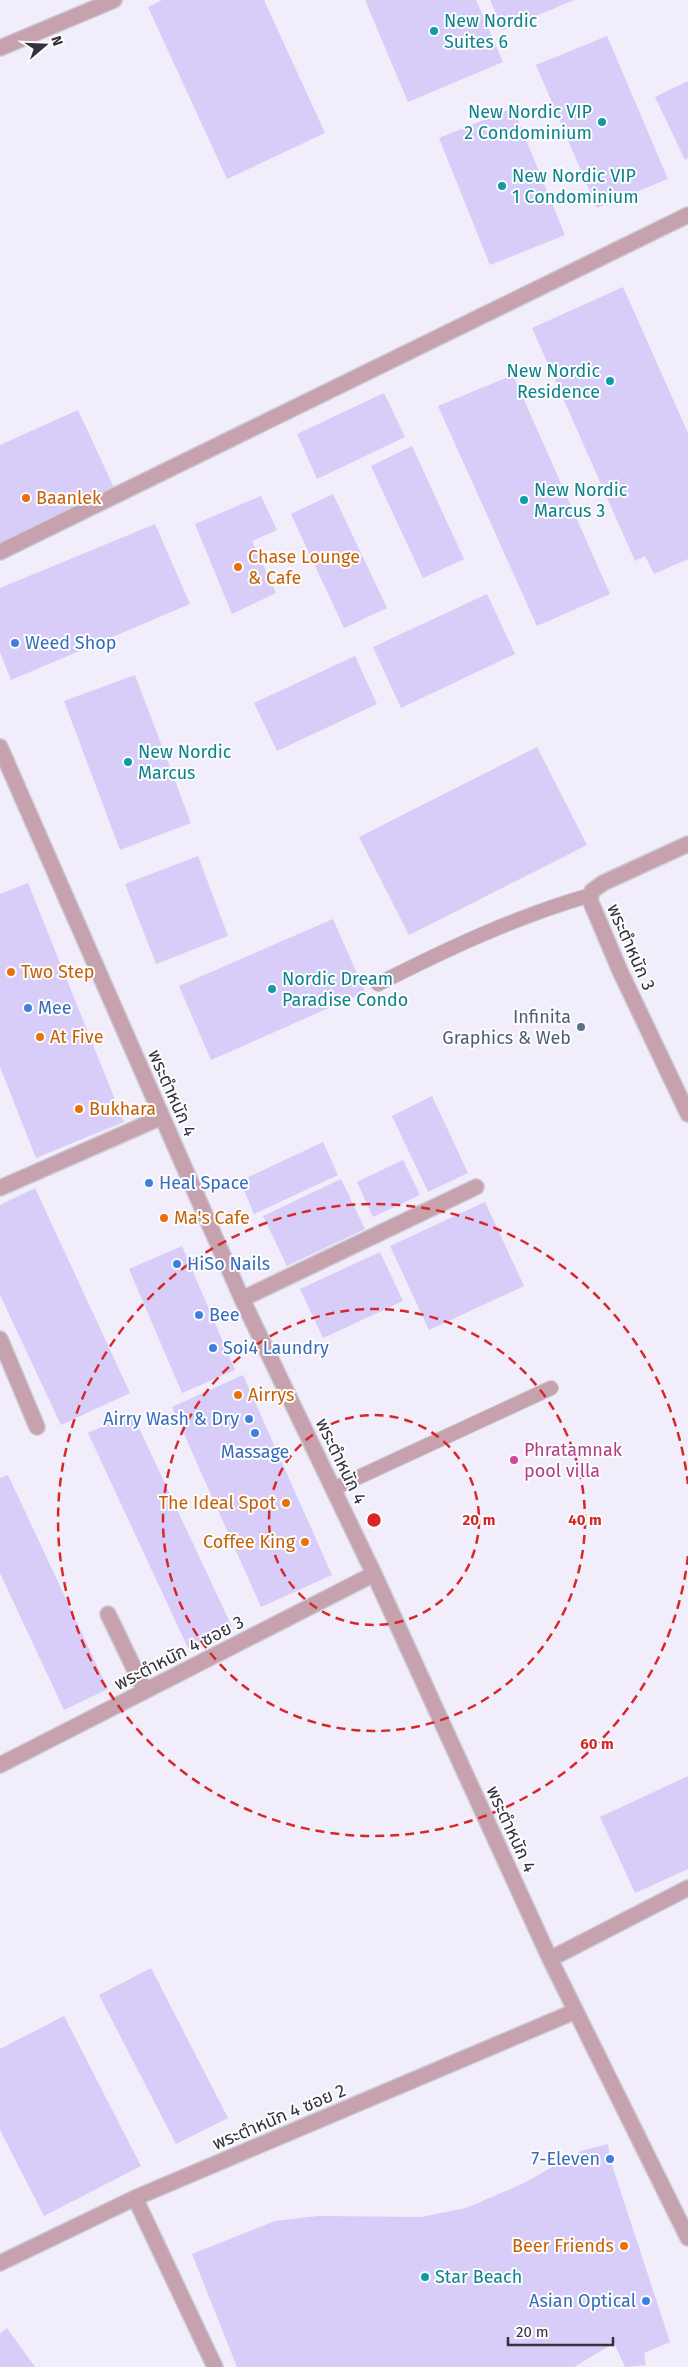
<svg xmlns="http://www.w3.org/2000/svg" width="688" height="2367" viewBox="0 0 688 2367" font-family="'Fira Sans','Noto Sans Thai',sans-serif">
	<style>
		.building { fill: #d8ccf8 }
		.lines { fill: none; stroke-linecap: round; stroke-linejoin: round }
		.lane-casing { stroke: #cfcbd8; stroke-width: 16 }
		.street-casing { stroke: #cfcbd8; stroke-width: 18 }
		.lane { stroke: #c6a1ae; stroke-width: 14 }
		.street { stroke: #c6a1ae; stroke-width: 15 }
		.ring { fill: none; stroke: #d62828; stroke-width: 2.5; stroke-dasharray: 9 6 }
		.culture-dot { fill: #0f9aa8; stroke: #fdfdfd; stroke-width: 2 }
		.food-dot { fill: #e8710a; stroke: #fdfdfd; stroke-width: 2 }
		.shop-dot { fill: #3f7fe0; stroke: #fdfdfd; stroke-width: 2 }
		.service-dot { fill: #5c6f8a; stroke: #fdfdfd; stroke-width: 2 }
		.hotel-dot { fill: #d1479c; stroke: #fdfdfd; stroke-width: 2 }
		.labels { text-anchor: middle; dominant-baseline: central; stroke-width: 4; stroke-linejoin: round; paint-order: stroke }
		.culture-label { font-size: 18px; fill: #0d838f; stroke: #fdfdfd; text-anchor: start }
		.food-label { font-size: 18px; fill: #c56008; stroke: #fdfdfd; text-anchor: start }
		.shop-label { font-size: 18px; fill: #366cbe; stroke: #fdfdfd; text-anchor: start }
		.street-label { font-size: 18px; fill: #34303c; stroke: #fdfdfd }
		.service-label { font-size: 18px; fill: #4e5e75; stroke: #fdfdfd; text-anchor: end }
		.hotel-label { font-size: 18px; fill: #b23c85; stroke: #fdfdfd; text-anchor: start }
		.centre { fill: #d62828; stroke: #fdfdfd; stroke-width: 2.5 }
		.ring-label { font-size: 15px; text-anchor: middle; font-weight: bold; fill: #d62828; stroke: #fdfdfd; stroke-width: 4; stroke-linejoin: round; paint-order: stroke }
	</style>
	<rect width="100%" height="100%" fill="#f1edfa"/>
	<!-- building -->
	<path class="building" d="M162 0H264L325 133 227 179 148 7Z
		M365 0H476L503 62 408 102Z
		M490 0H574L503 30Z
		M607 36 668 179 597 208 536 65Z
		M688 81V158L685 160 655 97Z
		M513 108 565 235 490 265 439 138Z
		M623 287 688 433V559L654 574 645 556 635 561 532 328Z
		M513 375 610 594 537 626 438 406Z
		M384 393 405 437 317 479 297 434Z
		M78 410 115 490 0 547V445Z
		M412 446 464 559 423 578 371 466Z
		M333 494 387 608 344 628 291 514Z
		M261 496 277 530 252 541 276 593 232 614 195 524Z
		M155 524 190 604 11 680 0 652V588Z
		M487 594 515 654 401 708 373 647Z
		M355 656 377 704 277 751 254 703Z
		M135 675 191 823 120 850 64 701Z
		M537 747 587 845 409 935 359 837Z
		M198 856 228 936 156 964 125 884Z
		M28 883 124 1122 36 1158 0 1067V894Z
		M333 919 365 992 211 1060 179 986Z
		M432 1096 468 1173 428 1192 392 1116Z
		M323 1142 338 1175 254 1214 240 1181Z
		M403 1160 420 1195 373 1217 357 1182Z
		M341 1179 365 1229 287 1266 263 1216Z
		M35 1188 130 1393 61 1425 0 1295V1205Z
		M485 1202 524 1286 429 1330 390 1246Z
		M182 1246 235 1370 182 1393 129 1269Z
		M380 1252 403 1301 323 1338 300 1289Z
		M243 1375 332 1575 261 1607 172 1407Z
		M132 1413 232 1627 188 1648 88 1433Z
		M8 1475 108 1689 64 1710 0 1573V1478Z
		M688 1776V1869L635 1893 600 1817Z
		M151 1968 228 2118 176 2144 99 1995Z
		M64 2016 141 2166 44 2216 0 2130V2049Z
		M608 2144 610 2159 670 2342 644 2353 646 2365 625 2367 614 2343 574 2367H237L192 2254 275 2221 318 2216 421 2217 466 2208 522 2184 581 2151Z
		M7 2328 35 2367H0V2334Z"/>
	<g class="lines">
		<defs>
			<path id="lane" d="M378 984C447 949 517 916 591 895
				M333 1489 551 1388"/>
			<path id="street" d="M0 48 114 0
				M0 552 688 215
				M0 747 242 1299 374 1574 550 1959 688 2238
				M688 844 603 883 592 891 590 900 620 971 688 1114
				M0 1188 162 1117
				M242 1299 476 1187
				M0 1339 37 1427
				M108 1614 145 1691
				M0 1765 374 1574
				M550 1959 688 1888
				M135 2198 215 2367
				M0 2263 135 2198 576 2011"/>
		</defs>
		<!-- lane casing -->
		<use href="#lane" class="lane-casing"/>
		<!-- street casing -->
		<use href="#street" class="street-casing"/>
		<!-- lane -->
		<use href="#lane" class="lane"/>
		<!-- street -->
		<use href="#street" class="street"/>
	</g>
	<!-- distance rings -->
	<g class="ring">
		<circle cx="374" cy="1520" r="105"/>
		<circle cx="374" cy="1520" r="211"/>
		<path d="M688 1556A316 316 0 1 1 688 1484"/>
	</g>
	<!-- markers -->
	<g class="culture-dot">
		<circle cx="434" cy="31" r="5"/>
		<circle cx="602" cy="122" r="5"/>
		<circle cx="502" cy="186" r="5"/>
		<circle cx="610" cy="381" r="5"/>
		<circle cx="524" cy="500" r="5"/>
		<circle cx="128" cy="762" r="5"/>
		<circle cx="272" cy="989" r="5"/>
		<circle cx="425" cy="2277" r="5"/>
	</g>
	<g class="food-dot">
		<circle cx="26" cy="498" r="5"/>
		<circle cx="238" cy="567" r="5"/>
		<circle cx="11" cy="972" r="5"/>
		<circle cx="40" cy="1037" r="5"/>
		<circle cx="79" cy="1109" r="5"/>
		<circle cx="164" cy="1218" r="5"/>
		<circle cx="238" cy="1395" r="5"/>
		<circle cx="286" cy="1503" r="5"/>
		<circle cx="305" cy="1542" r="5"/>
		<circle cx="624" cy="2246" r="5"/>
	</g>
	<g class="shop-dot">
		<circle cx="15" cy="643" r="5"/>
		<circle cx="28" cy="1008" r="5"/>
		<circle cx="149" cy="1183" r="5"/>
		<circle cx="177" cy="1264" r="5"/>
		<circle cx="199" cy="1315" r="5"/>
		<circle cx="213" cy="1348" r="5"/>
		<circle cx="249" cy="1419" r="5"/>
		<circle cx="255" cy="1433" r="5"/>
		<circle cx="610" cy="2159" r="5"/>
		<circle cx="646" cy="2301" r="5"/>
	</g>
	<circle class="service-dot" cx="581" cy="1027" r="5"/>
	<circle class="hotel-dot" cx="514" cy="1460" r="5"/>
	<g class="labels">
		<!-- culture labels -->
		<g class="culture-label">
			<text x="444" y="21">New Nordic<tspan x="444" dy="21">Suites 6</tspan></text>
			<text x="592" y="112" text-anchor="end">New Nordic VIP<tspan x="592" dy="21">2 Condominium</tspan></text>
			<text x="512" y="176">New Nordic VIP<tspan x="512" dy="21">1 Condominium</tspan></text>
			<text x="600" y="371" text-anchor="end">New Nordic<tspan x="600" dy="21">Residence</tspan></text>
			<text x="534" y="490">New Nordic<tspan x="534" dy="21">Marcus 3</tspan></text>
			<text x="138" y="752">New Nordic<tspan x="138" dy="21">Marcus</tspan></text>
			<text x="282" y="979">Nordic Dream<tspan x="282" dy="21">Paradise Condo</tspan></text>
			<text x="435" y="2277">Star Beach</text>
		</g>
		<!-- food labels -->
		<g class="food-label">
			<text x="36" y="498">Baanlek</text>
			<text x="248" y="557">Chase Lounge<tspan x="248" dy="21">&amp; Cafe</tspan></text>
			<text x="21" y="972">Two Step</text>
			<text x="50" y="1037">At Five</text>
			<text x="89" y="1109">Bukhara</text>
			<text x="174" y="1218">Ma's Cafe</text>
			<text x="248" y="1395">Airrys</text>
			<text x="276" y="1503" text-anchor="end">The Ideal Spot</text>
			<text x="295" y="1542" text-anchor="end">Coffee King</text>
			<text x="614" y="2246" text-anchor="end">Beer Friends</text>
		</g>
		<!-- shop labels -->
		<g class="shop-label">
			<text x="25" y="643">Weed Shop</text>
			<text x="38" y="1008">Mee</text>
			<text x="159" y="1183">Heal Space</text>
			<text x="187" y="1264">HiSo Nails</text>
			<text x="209" y="1315">Bee</text>
			<text x="223" y="1348">Soi4 Laundry</text>
			<text x="239" y="1419" text-anchor="end">Airry Wash &amp; Dry</text>
			<text x="255" y="1452" text-anchor="middle">Massage</text>
			<text x="600" y="2159" text-anchor="end">7-Eleven</text>
			<text x="636" y="2301" text-anchor="end">Asian Optical</text>
		</g>
		<!-- street labels -->
		<g class="street-label">
			<text transform="translate(631 947) rotate(66)">พระตำหนัก 3</text>
			<text transform="translate(172 1093) rotate(66)">พระตำหนัก 4</text>
			<text transform="translate(341 1461) rotate(64)">พระตำหนัก 4</text>
			<text transform="translate(179 1653) rotate(-27)">พระตำหนัก 4 ซอย 3</text>
			<text transform="translate(511 1829) rotate(65)">พระตำหนัก 4</text>
			<text transform="translate(279 2117) rotate(-23)">พระตำหนัก 4 ซอย 2</text>
		</g>
		<!-- service labels -->
		<g class="service-label">
			<text x="571" y="1017">Infinita<tspan x="571" dy="21">Graphics &amp; Web</tspan></text>
		</g>
		<!-- hotel labels -->
		<g class="hotel-label">
			<text x="524" y="1450">Phratamnak<tspan x="524" dy="21">pool villa</tspan></text>
		</g>
	</g>
	<circle cx="374" cy="1520" r="8" class="centre"/>
	<g class="ring-label">
		<text x="479" y="1525">20 m</text>
		<text x="585" y="1525">40 m</text>
		<text x="597" y="1749">60 m</text>
	</g>
	<!-- north arrow -->
	<g transform="translate(45 45) rotate(71)" stroke="#fdfdfd" stroke-width="4" paint-order="stroke">
	<path d="M0-4L9 19L0 12L-9 19Z" fill="#34303c"/>
	<text y="-8" font-size="14" font-weight="bold" text-anchor="middle" fill="#34303c">N</text>
	</g>
	<!-- scale -->
	<path d="M508 2337v8h105v-8" fill="none" stroke="#34303c" stroke-width="2.5"/>
	<text x="516" y="2337" font-size="15" fill="#34303c" stroke="#fdfdfd" stroke-width="4" paint-order="stroke">20 m</text>
</svg>
